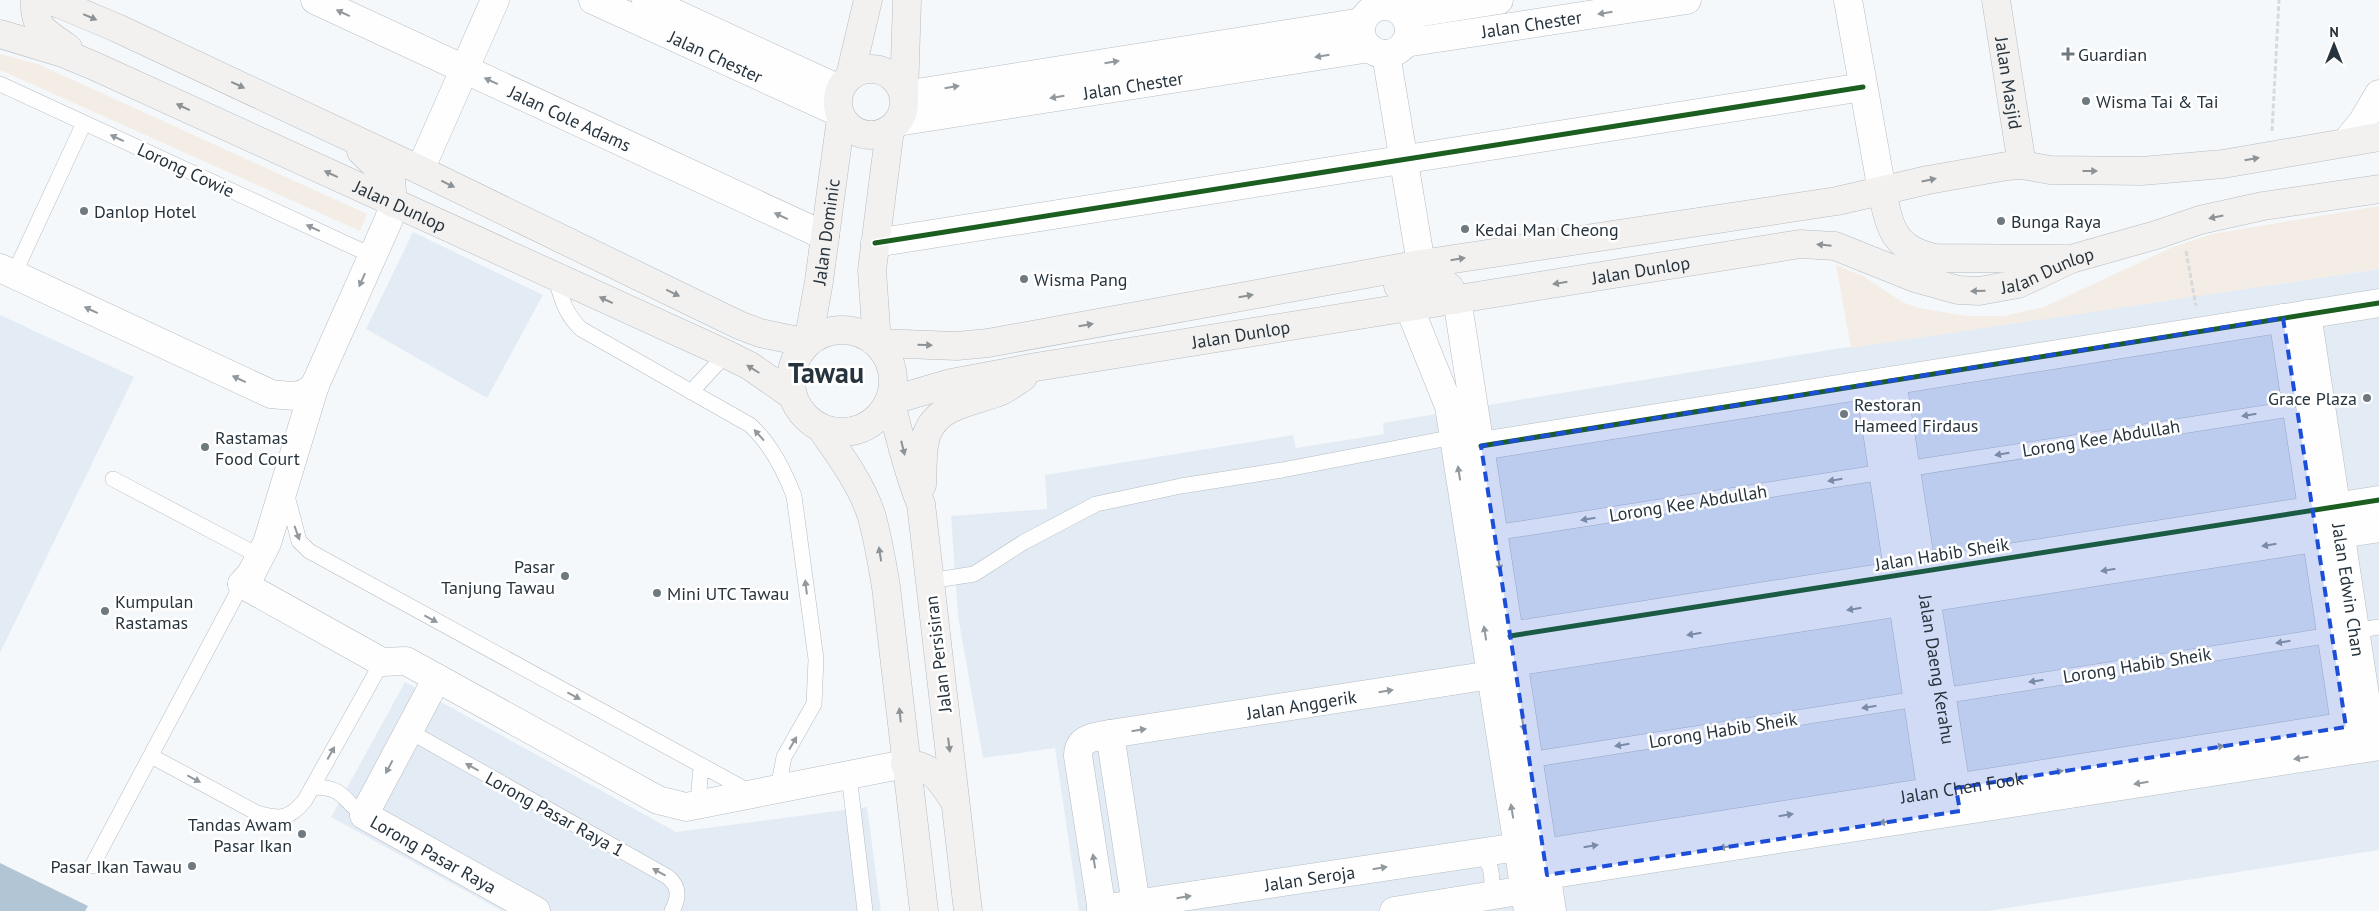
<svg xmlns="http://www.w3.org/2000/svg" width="2379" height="911" viewBox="0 0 2379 911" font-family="'PT Sans',sans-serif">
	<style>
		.built { fill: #e3ecf5 }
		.green { fill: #f3ede6 }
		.water { fill: #b2c5d4 }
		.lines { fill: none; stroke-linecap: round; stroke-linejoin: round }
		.lane-casing { stroke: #b5bcc2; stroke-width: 16 }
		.street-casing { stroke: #b5bcc2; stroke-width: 29 }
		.secondary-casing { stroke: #b5bcc2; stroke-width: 29 }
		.path { stroke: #d8d9db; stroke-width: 3; stroke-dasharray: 5 2.5; stroke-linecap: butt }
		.lane { stroke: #fefefe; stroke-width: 15 }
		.street { stroke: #fefefe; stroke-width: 28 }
		.secondary { stroke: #f2f1ef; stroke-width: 28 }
		.cycleway-casing { stroke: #fff; stroke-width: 8 }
		.cycleway { stroke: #1b5e20; stroke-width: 5 }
		.oneway { fill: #92999e }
		.oneway2 { fill: #8c9296 }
		.marked { fill: #1d4ed8; fill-opacity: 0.2; stroke: #1d4ed8; stroke-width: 4; stroke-dasharray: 10 6; stroke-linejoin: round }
		.poi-dot { fill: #6f7980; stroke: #fff; stroke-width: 2 }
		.labels { text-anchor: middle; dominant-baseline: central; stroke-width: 5; stroke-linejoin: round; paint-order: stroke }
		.street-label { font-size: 18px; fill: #27343e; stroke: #fff }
		.poi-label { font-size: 18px; fill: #27343e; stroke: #fff; text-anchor: start }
		.town-label { font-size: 28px; font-weight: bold; fill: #27343e; stroke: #fff }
	</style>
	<rect width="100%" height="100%" fill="#f5f8fb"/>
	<!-- built -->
	<path class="built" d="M413 232 543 295 487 398 366 329Z
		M2379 269V850L1988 911H1079L1055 748 983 758 958 616 951 516 1047 509 1045 475 1293 435 1296 448 1384 434 1383 423 1506 402 1842 348Z
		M0 315 134 377 0 653Z
		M405 682 676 832 867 807 881 911H502L331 817Z"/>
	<!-- green -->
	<path class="green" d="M0 54 38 64 367 214 360 231 0 70Z
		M2379 206V269L1851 348 1836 265 1863 276 1902 302 1919 308 1966 316H2004L2044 307 2173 247 2212 234Z"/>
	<!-- water -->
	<path class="water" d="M0 863 88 906 85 911H0Z"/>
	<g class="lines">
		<defs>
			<path id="lane" d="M0 84 373 256
				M14 274 84 123
				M555 276C561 297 565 314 581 329L750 425C771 444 784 470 794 496L816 659 814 704 784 757 778 789
				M691 392 726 354
				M1906 469 2297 408
				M113 479 248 550
				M286 492 299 541 309 551 752 793
				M1494 533 1883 472
				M930 581 974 574 1024 542 1096 504 1181 486 1282 470 1454 437
				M2355 631 2379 627
				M1942 696 2331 635
				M409 731 668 877C680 887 679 898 672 911
				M151 756 257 813C280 820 290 819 305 800L382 662
				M1529 760 1917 699
				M849 775 865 911
				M312 787C346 787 340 799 364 815
				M698 804 701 765
				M1476 854C1490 857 1492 871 1492 885L1485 897
				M92 866 242 584"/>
			<g id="street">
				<path id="s1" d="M315 0 825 236"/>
				<path id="s2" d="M593 0 838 112"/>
				<path d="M646 0 839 89"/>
				<path d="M1848 0 1882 191"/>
				<circle cx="1385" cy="30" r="24"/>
				<path d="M1404 15 1499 0"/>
				<path id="s3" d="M1405 43 1687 0"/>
				<path d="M1386 54 1421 264"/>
				<path d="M904 95 1362 22"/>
				<path id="s4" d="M897 122 1370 48"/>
				<path d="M2346 142 2363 121 2379 94"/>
				<path d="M420 170 495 0"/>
				<path d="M875 243 1863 87"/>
				<path d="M0 268 271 394C288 396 303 399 315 385"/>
				<path d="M1455 300 1458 305 1552 911"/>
				<path d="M1409 307 1449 406 1528 911"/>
				<path id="s5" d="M2307 314 2372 741"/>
				<path d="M2283 318 2348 744"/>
				<path id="s6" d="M1892 381 1959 807"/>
				<path d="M1870 385 1934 808"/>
				<path d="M1481 446 2379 303"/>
				<path d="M242 584 382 662 406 661 658 800 686 807 905 764"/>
				<path d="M242 584 251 574 267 543 315 385 389 219 393 203"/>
				<path d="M1510 636 2379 500"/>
				<path d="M1514 662 2379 528"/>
				<path id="s7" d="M437 678 364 815 536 911"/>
				<path d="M1110 734 1137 911"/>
				<path id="s8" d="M1543 853 2379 721"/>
				<path d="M1547 875 2379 746"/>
				<path id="s9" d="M1101 909 1518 847"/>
				<path id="s10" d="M1102 911 1078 756C1078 737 1095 737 1110 734L1491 675"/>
				<path d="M1394 911 1525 890"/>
			</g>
			<g id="secondary">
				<path d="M35 0C33 29 47 33 68 48"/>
				<path id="s11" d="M45 0 60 4 117 28 420 170 739 325 760 333 808 343 819 281 841 118"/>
				<path id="s12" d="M1996 0 2022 165"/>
				<path id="s13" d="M0 34 63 53 92 65 726 354 750 366 793 396"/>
				<circle cx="871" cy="102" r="33"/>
				<path d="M850 76 868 0"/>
				<path d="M904 95 907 0"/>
				<path d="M890 129 872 270 877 343 957 346 988 343 1421 264 1837 201 1928 180 2007 166 2022 165 2050 170 2142 171 2223 164 2379 137"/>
				<path d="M361 151 391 180 393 203"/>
				<path d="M1882 191C1890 228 1893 249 1935 258L2065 259"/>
				<path d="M1398 286 1443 282 1450 288 1455 300"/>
				<circle cx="842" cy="381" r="51"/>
				<path d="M820 427C839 454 860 482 871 514 878 538 882 562 886 587L924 911"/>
				<path d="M922 485C923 472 922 459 924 446 929 406 966 404 996 393 1006 390 1014 383 1023 377"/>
				<path d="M905 764C932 764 942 782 955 802"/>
				<path id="s14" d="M968 911 921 504C907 471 900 435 890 401L951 383 1036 367 1800 244 1835 246 1915 278 1958 290 1979 291 2018 284 2071 259 2156 235 2200 220 2263 206 2379 189"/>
			</g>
		</defs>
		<!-- lane casing -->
		<use href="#lane" class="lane-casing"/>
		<!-- street casing -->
		<use href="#street" class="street-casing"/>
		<!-- secondary casing -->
		<use href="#secondary" class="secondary-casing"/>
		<!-- path -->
		<path class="path" d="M2272 131 2279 0
			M2186 251 2196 306"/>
		<!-- lane -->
		<use href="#lane" class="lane"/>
		<!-- street -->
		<use href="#street" class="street"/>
		<!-- secondary -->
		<use href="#secondary" class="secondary"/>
		<defs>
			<path id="cycleway" d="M875 243 1863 87
				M1481 446 2379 303
				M1510 636 2379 500"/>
		</defs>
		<!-- cycleway casing -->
		<use href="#cycleway" class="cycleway-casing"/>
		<!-- cycleway -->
		<use href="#cycleway" class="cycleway"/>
	</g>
	<!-- one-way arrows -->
	<defs><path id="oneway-solid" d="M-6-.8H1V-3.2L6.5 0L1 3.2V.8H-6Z" transform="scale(1.25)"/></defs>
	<g class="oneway">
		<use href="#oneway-solid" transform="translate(343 13) rotate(-155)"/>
		<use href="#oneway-solid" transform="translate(1605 13) rotate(171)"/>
		<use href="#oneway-solid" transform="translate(1322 56) rotate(171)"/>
		<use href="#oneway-solid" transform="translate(1112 62) rotate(-9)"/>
		<use href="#oneway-solid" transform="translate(491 81) rotate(-155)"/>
		<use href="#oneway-solid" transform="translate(952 87) rotate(-9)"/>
		<use href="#oneway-solid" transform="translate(1057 97) rotate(171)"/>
		<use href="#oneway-solid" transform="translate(117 138) rotate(-155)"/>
		<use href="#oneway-solid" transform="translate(781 216) rotate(-155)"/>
		<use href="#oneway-solid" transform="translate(313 228) rotate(-155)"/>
		<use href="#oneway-solid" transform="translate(362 280) rotate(114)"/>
		<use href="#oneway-solid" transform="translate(91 310) rotate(-155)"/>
		<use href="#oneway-solid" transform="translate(239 379) rotate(-155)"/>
		<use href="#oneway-solid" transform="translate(2249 415) rotate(171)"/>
		<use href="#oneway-solid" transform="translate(759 435) rotate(-132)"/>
		<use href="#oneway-solid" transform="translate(2002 454) rotate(171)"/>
		<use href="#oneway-solid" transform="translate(1459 473) rotate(-99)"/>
		<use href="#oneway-solid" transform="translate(1835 480) rotate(171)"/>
		<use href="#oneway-solid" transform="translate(1588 519) rotate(171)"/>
		<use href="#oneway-solid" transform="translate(297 533) rotate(70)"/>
		<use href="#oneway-solid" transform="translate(2269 545) rotate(171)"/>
		<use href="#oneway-solid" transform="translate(1499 564) rotate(81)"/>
		<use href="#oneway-solid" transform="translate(2108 570) rotate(171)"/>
		<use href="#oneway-solid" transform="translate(806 587) rotate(-97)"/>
		<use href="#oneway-solid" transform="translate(1854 609) rotate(171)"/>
		<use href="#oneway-solid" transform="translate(431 619) rotate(28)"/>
		<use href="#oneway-solid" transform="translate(1485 633) rotate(-99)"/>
		<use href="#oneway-solid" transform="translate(1694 634) rotate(171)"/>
		<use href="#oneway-solid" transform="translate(2283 642) rotate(171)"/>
		<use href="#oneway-solid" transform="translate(2036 681) rotate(171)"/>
		<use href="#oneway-solid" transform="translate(1386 691) rotate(-9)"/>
		<use href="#oneway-solid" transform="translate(574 696) rotate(28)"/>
		<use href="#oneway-solid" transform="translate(1869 707) rotate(171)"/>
		<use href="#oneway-solid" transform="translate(1523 724) rotate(81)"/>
		<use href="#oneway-solid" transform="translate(1139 730) rotate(-9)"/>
		<use href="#oneway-solid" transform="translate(793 743) rotate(-60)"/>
		<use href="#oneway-solid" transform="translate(1622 745) rotate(171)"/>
		<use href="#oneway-solid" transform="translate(2217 747) rotate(-9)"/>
		<use href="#oneway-solid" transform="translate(331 753) rotate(-61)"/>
		<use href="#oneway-solid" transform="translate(2301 758) rotate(171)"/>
		<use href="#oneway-solid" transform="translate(389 767) rotate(118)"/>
		<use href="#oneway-solid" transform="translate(472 767) rotate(-151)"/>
		<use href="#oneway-solid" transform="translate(2056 772) rotate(-9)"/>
		<use href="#oneway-solid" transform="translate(194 779) rotate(28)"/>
		<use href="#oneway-solid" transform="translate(2141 783) rotate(171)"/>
		<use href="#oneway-solid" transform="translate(1512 811) rotate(-99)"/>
		<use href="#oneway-solid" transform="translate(1786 815) rotate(-9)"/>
		<use href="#oneway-solid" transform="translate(1886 822) rotate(171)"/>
		<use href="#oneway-solid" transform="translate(1591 846) rotate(-9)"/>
		<use href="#oneway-solid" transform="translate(1726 847) rotate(171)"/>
		<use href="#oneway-solid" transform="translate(1094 861) rotate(-99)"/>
		<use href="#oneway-solid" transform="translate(1380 868) rotate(-9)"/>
		<use href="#oneway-solid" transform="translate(659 872) rotate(-151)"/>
		<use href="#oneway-solid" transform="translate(1184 897) rotate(-9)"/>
	</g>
	<g class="oneway2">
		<use href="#oneway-solid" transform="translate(90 17) rotate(23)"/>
		<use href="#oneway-solid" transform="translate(238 85) rotate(25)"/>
		<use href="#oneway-solid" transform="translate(183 107) rotate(-155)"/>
		<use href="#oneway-solid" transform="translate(2252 159) rotate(-10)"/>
		<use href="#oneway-solid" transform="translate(2090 171)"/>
		<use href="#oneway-solid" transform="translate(331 174) rotate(-155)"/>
		<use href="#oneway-solid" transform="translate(1929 180) rotate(-12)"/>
		<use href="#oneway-solid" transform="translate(448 184) rotate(26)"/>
		<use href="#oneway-solid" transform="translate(2216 217) rotate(168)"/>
		<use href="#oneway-solid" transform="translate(1824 245) rotate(-174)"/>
		<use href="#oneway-solid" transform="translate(1458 259) rotate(-9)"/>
		<use href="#oneway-solid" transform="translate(1560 283) rotate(171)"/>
		<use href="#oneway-solid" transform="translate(1978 291) rotate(179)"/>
		<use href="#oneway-solid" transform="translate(673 293) rotate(26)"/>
		<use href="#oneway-solid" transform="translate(1246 296) rotate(-10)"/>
		<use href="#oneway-solid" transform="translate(606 300) rotate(-155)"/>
		<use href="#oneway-solid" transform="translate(1086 325) rotate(-10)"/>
		<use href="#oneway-solid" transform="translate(925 345) rotate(2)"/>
		<use href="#oneway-solid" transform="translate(753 369) rotate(-148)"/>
		<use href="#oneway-solid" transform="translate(903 448) rotate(76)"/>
		<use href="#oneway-solid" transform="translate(880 554) rotate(-99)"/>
		<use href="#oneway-solid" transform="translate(900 715) rotate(-96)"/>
		<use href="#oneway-solid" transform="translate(949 745) rotate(83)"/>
	</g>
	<!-- marked area -->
	<path class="marked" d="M2283 318 2346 727 1956 788 1960 811 1547 875 1481 446Z"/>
	<!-- markers -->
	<g class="poi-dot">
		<path d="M2065.5 46.5h5v5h5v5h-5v5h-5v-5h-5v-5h5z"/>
		<circle cx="2086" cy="101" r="5"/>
		<circle cx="84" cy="211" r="5"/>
		<circle cx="2001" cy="221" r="5"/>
		<circle cx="1465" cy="229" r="5"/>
		<circle cx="1024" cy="279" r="5"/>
		<circle cx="2367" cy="398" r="5"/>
		<circle cx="1844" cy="414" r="5"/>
		<circle cx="205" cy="447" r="5"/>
		<circle cx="565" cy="576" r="5"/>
		<circle cx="657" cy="593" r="5"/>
		<circle cx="105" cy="611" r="5"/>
		<circle cx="302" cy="834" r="5"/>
		<circle cx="192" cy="866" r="5"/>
	</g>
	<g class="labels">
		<!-- street labels -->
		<g class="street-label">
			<text stroke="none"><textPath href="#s3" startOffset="128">Jalan Chester</textPath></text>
			<text stroke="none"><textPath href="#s2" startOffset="135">Jalan Chester</textPath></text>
			<text stroke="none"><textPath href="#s12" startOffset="84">Jalan Masjid</textPath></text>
			<text stroke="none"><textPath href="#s4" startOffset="239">Jalan Chester</textPath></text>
			<text stroke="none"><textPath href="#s1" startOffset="281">Jalan Cole Adams</textPath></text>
			<text transform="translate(186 170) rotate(25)">Lorong Cowie</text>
			<text stroke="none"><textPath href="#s13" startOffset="436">Jalan Dunlop</textPath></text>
			<text stroke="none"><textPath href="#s11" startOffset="951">Jalan Dominic</textPath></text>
			<text stroke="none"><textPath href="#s14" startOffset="1280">Jalan Dunlop</textPath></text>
			<text stroke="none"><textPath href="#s14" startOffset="1700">Jalan Dunlop</textPath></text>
			<text stroke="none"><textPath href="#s14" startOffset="875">Jalan Dunlop</textPath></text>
			<text transform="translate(2101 438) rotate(-9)">Lorong Kee Abdullah</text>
			<text transform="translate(1688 503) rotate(-9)">Lorong Kee Abdullah</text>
			<text transform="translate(1942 554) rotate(-9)">Jalan Habib Sheik</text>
			<text stroke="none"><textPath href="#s5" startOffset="279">Jalan Edwin Chan</textPath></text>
			<text transform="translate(938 654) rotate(-97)">Jalan Persisiran</text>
			<text transform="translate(2137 665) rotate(-9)">Lorong Habib Sheik</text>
			<text stroke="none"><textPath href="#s6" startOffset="292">Jalan Daeng Kerahu</textPath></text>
			<text stroke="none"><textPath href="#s10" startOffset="394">Jalan Anggerik</textPath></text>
			<text transform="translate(1723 730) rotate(-9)">Lorong Habib Sheik</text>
			<text stroke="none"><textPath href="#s8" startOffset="424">Jalan Chen Fook</textPath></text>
			<text transform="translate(555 814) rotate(29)">Lorong Pasar Raya 1</text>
			<text stroke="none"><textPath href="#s7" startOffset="235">Lorong Pasar Raya</textPath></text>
			<text stroke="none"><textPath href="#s9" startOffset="211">Jalan Seroja</textPath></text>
		</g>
		<!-- poi labels -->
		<g class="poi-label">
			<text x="2078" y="54">Guardian</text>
			<text x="2096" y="101">Wisma Tai &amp; Tai</text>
			<text x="94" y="211">Danlop Hotel</text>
			<text x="2011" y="221">Bunga Raya</text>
			<text x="1475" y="229">Kedai Man Cheong</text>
			<text x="1034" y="279">Wisma Pang</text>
			<text x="2357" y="398" text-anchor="end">Grace Plaza</text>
			<text x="1854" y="404">Restoran<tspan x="1854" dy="21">Hameed Firdaus</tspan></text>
			<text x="215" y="437">Rastamas<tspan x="215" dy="21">Food Court</tspan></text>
			<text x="555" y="566" text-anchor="end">Pasar<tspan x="555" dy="21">Tanjung Tawau</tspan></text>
			<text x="667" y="593">Mini UTC Tawau</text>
			<text x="115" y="601">Kumpulan<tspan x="115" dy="21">Rastamas</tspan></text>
			<text x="292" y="824" text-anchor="end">Tandas Awam<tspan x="292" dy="21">Pasar Ikan</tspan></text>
			<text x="182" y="866" text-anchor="end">Pasar Ikan Tawau</text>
		</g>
		<!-- town labels -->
		<g class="town-label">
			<text x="826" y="372">Tawau</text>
		</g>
	</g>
	<!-- north arrow -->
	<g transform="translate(2334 45)" stroke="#ffffff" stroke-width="4" paint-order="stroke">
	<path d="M0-4L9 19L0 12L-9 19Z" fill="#27343e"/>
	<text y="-8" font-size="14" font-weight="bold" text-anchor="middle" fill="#27343e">N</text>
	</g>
</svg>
